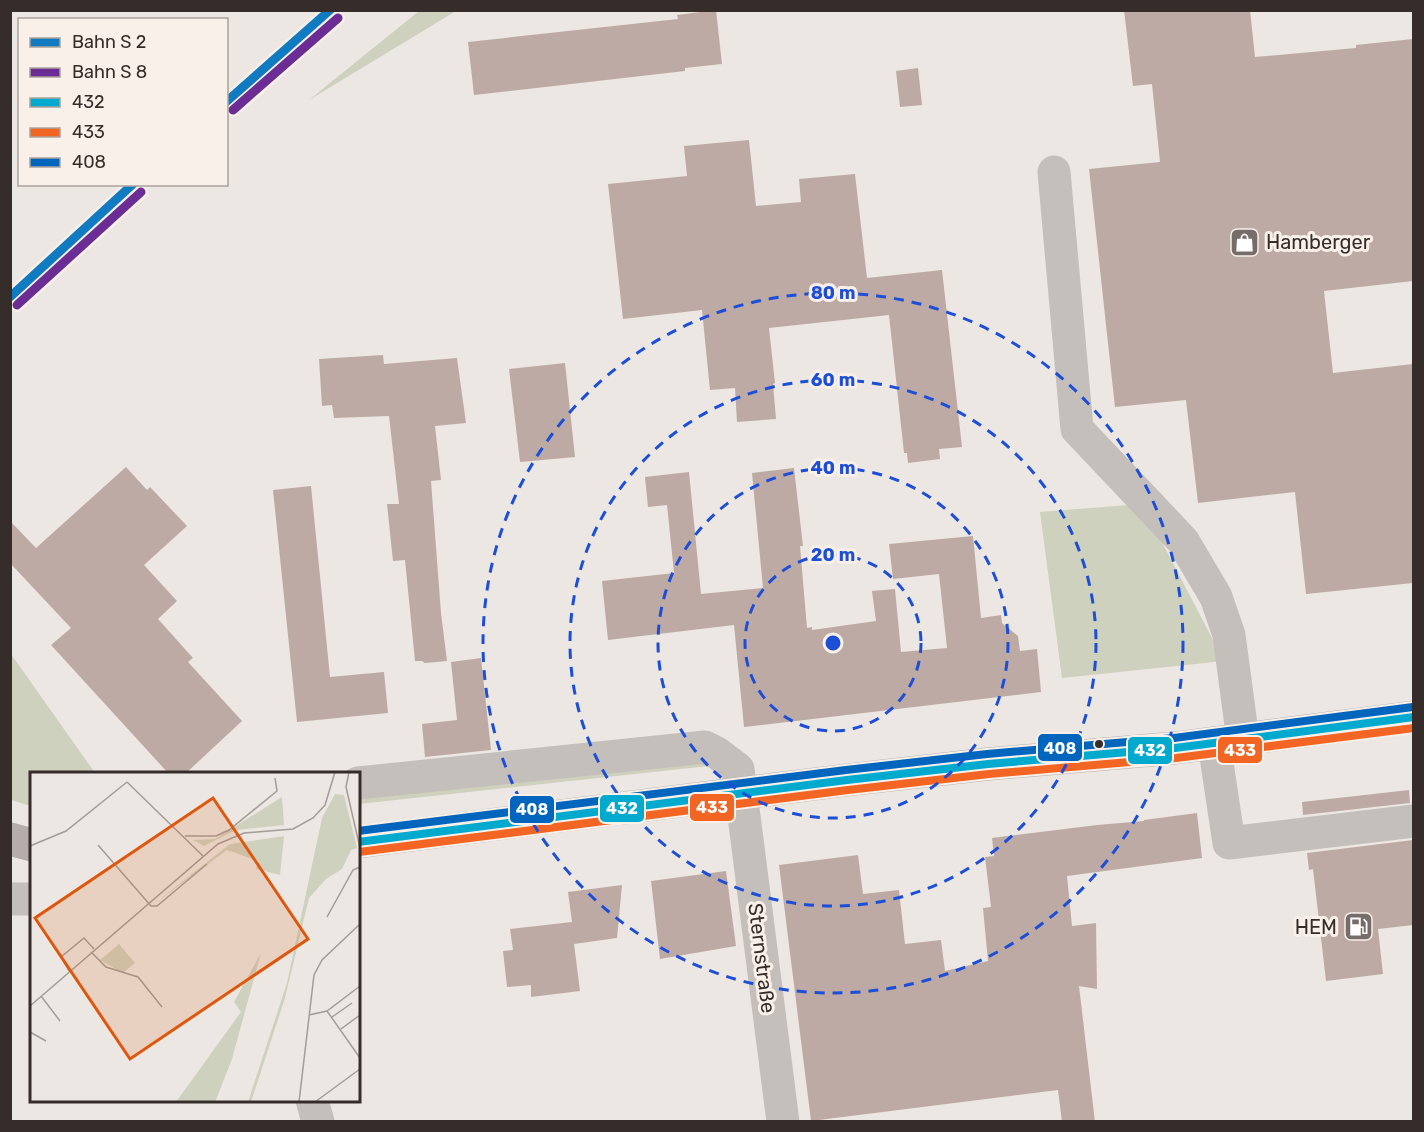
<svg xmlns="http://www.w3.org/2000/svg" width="1424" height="1132" viewBox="0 0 1424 1132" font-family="Rubik,sans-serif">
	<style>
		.green { fill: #ced1bd }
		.building { fill: #beaaa4 }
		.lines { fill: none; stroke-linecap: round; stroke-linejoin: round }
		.minor { stroke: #c5bfbb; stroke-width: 33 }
		.major { stroke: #b4adaa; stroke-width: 33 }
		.bus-1-casing { stroke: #f8f0e9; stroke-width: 12 }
		.bus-2-casing { stroke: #f8f0e9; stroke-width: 12 }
		.bus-3-casing { stroke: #f8f0e9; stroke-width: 12 }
		.bus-1 { stroke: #00a9ce; stroke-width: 8 }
		.bus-2 { stroke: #f26522; stroke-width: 8 }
		.bus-3 { stroke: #0065bd; stroke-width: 8 }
		.rail-1-casing { stroke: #f8f0e9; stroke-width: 14 }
		.rail-2-casing { stroke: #f8f0e9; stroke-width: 14 }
		.rail-1 { stroke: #107bc0; stroke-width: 9 }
		.rail-2 { stroke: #6b2c94; stroke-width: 9 }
		.ring { fill: none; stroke: #1d4ed8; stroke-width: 3; stroke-dasharray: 10 8 }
		.bus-dot { fill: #362c29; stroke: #f8f0e9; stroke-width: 2 }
		.labels { text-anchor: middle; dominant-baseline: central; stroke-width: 6; stroke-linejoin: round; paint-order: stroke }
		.poi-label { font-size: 20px; fill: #362c29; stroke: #f8f0e9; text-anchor: start }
		.street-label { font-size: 20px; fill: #362c29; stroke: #f8f0e9 }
		.inset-road { fill: none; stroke: #a39c98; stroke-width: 1.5 }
		.view { fill: #df570d; fill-opacity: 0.15; stroke: #df570d; stroke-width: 3 }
		.inset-edge { fill: none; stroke: #362c29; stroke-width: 3 }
		.centre { fill: #1d4ed8; stroke: #f8f0e9; stroke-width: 3 }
		.ring-label { font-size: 18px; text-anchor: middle; font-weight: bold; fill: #1d4ed8; stroke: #f8f0e9; stroke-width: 6; stroke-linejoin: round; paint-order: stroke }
		.line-badge { stroke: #f8f0e9; stroke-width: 2 }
		.badge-label { font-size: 16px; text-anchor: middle; font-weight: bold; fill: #fff }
	</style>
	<rect width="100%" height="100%" fill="#ece7e2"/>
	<!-- green -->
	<path class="green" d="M419 11H456L309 100Z
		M1142 504 1224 661 1062 678 1040 512Z
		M11 654 95 773 32 774 31 806 11 800Z
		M695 754 718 765 359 804 358 789Z"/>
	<!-- building -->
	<path class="building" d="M716 10 722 64 685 68V71L474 95 468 42 678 19 677 15Z
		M1124 10H1250L1255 57 1356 48V45L1413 39V281L1324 291 1333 373 1413 364V583L1306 594 1295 492 1198 503 1186 400 1115 407 1089 169 1160 162 1152 84 1133 86Z
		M918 68 922 105 900 107 896 71Z
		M749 140 756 206 801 202 799 179 855 174 867 278 942 270 962 447 939 449 940 459 908 463 907 453H904L889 315 769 328 775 383 773 384 776 419 737 422 735 388 710 390 702 310 623 319 608 184 687 176 684 146Z
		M383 355 384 364 457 358 466 423 435 426 441 480 431 481 441 613 447 661 425 663 422 661H415L405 560 393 561 387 504H399L389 416 334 418 332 405 322 406 319 359Z
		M565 363 575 457 520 462 509 369Z
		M126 467 147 490 150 487 187 526 144 565 177 601 158 619 193 658 188 662 242 721 185 774H169L51 645 71 628 10 563V521L36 548Z
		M794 468 803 546H800L807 628 812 627V630L876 621 872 591 895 589 901 652 947 648 939 574 893 579 889 544 973 536 981 618 1001 615 1002 623 1018 636 1020 651 1037 649 1041 692 744 727 734 625 608 640 602 581 674 573 667 505 648 507 645 477 689 472 701 594 763 588 752 473Z
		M311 486 330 677 384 672 388 713 297 722 273 490Z
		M481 658 491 750 425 757 422 724 457 720 451 662Z
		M1409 790 1410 803 1303 815 1302 802Z
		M1197 813 1202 858 1067 876 1072 926 1096 923 1097 989 1079 986 1095 1122H1062L1058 1090 811 1121 779 865 858 855 863 894 899 890 905 944 941 940 945 971 988 961 983 908 991 907 985 857 994 856 992 838 1097 825 1144 821V820Z
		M1413 840V925L1378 929 1383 974 1326 981 1313 869 1309 870 1307 853Z
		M726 871 736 946 660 959 651 881Z
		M622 885 617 938 574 944 580 991 531 997V985L507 987 503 951 513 950 510 929 572 922 568 892Z"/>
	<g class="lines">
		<!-- minor -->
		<path class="minor" d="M1054 172 1077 429 1183 541 1216 597 1229 635 1243 740
			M1214 743 1229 843 1414 821
			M358 783 705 747 717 753 738 769 783 1122
			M10 899H32
			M312 1100 318 1122"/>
		<!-- major -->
		<path class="major" d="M10 839 32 845
			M358 842 520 821 847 780 988 764 1175 748 1414 717"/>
		<defs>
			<path id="bus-1" d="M358 842 847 780 988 764 1175 748 1414 717"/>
			<path id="bus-2" d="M359 852 848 790 989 774 1176 758 1414 728"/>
			<path id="bus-3" d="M358 831 846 770 987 754 1174 738 1413 707"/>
		</defs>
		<!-- bus-1 casing -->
		<use href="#bus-1" class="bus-1-casing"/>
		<!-- bus-2 casing -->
		<use href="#bus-2" class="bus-2-casing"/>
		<!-- bus-3 casing -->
		<use href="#bus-3" class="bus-3-casing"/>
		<!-- bus-1 -->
		<use href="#bus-1" class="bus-1"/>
		<!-- bus-2 -->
		<use href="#bus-2" class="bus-2"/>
		<!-- bus-3 -->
		<use href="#bus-3" class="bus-3"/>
		<defs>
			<path id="rail-1" d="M226 102 330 10
				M10 297 133 184"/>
			<path id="rail-2" d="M233 110 338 18
				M17 305 141 192"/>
		</defs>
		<!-- rail-1 casing -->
		<use href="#rail-1" class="rail-1-casing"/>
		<!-- rail-2 casing -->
		<use href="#rail-2" class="rail-2-casing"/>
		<!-- rail-1 -->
		<use href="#rail-1" class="rail-1"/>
		<!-- rail-2 -->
		<use href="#rail-2" class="rail-2"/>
	</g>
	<!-- distance rings -->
	<g class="ring">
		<circle cx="833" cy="643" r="88"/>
		<circle cx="833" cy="643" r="175"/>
		<circle cx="833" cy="643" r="263"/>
		<circle cx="833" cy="643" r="350"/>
	</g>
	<!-- icons -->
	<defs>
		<symbol id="shop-square" viewBox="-11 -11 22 22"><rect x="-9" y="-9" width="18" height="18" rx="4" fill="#766d6a" stroke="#f8f0e9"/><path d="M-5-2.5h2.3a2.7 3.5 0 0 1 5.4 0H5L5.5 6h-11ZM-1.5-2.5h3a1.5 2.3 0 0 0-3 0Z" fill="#fff"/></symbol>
		<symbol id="fuel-square" viewBox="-11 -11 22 22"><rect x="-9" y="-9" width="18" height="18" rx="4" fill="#766d6a" stroke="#f8f0e9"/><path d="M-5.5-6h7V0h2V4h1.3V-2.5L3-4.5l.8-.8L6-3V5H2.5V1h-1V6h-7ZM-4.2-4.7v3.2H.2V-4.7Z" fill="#fff"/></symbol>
	</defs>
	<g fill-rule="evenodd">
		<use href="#shop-square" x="1228" y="226" width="33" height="33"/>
		<use href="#fuel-square" x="1342" y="910" width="33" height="33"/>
	</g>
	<!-- markers -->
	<circle class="bus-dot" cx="1099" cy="744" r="5"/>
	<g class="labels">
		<!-- poi labels -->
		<g class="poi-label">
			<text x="1266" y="242">Hamberger</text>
			<text x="1337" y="927" text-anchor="end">HEM</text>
		</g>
		<!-- street labels -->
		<g class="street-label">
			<text transform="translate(762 958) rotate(83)">Sternstraße</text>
		</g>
	</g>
	<!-- overview -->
	<g transform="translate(30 772)">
		<rect width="330" height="330" fill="#ece7e2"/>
		<path d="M305 22 314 23 327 76 321 78 312 97 296 107 279 126 255 226 221 330H218L257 211 292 46ZM252 25 254 53 206 58 174 74 163 68 185 67ZM254 64 250 103 226 97 228 89 197 78 124 132 200 72ZM89 172 105 191 93 201 70 188ZM231 181 202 287 185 330H146L211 240 204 230Z" fill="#ced1bd"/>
		<path class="inset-road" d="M319 0 316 15 330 76M97 10 173 84M155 64H186L199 58 247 19 245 6M68 73 121 134H127L177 92M0 74 36 59 97 10M297 145 323 98 330 95M61 180 76 195 108 205 132 235M39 199 31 185 54 166 64 177M11 224 30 249M0 234 188 72 214 61 263 57 283 46 295 33 305 0M297 239 330 286M279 243 297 239 330 214M302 245 322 231M311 257 330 243M0 260 16 269M269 330 284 203 292 188 330 152M285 330 330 297"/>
		<path class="view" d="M183 26 278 167 100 287 5 146Z"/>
		<rect width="330" height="330" class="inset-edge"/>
	</g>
	<circle cx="833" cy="643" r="9" class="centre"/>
	<g class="ring-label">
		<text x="833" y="299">80 m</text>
		<text x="833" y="386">60 m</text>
		<text x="833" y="474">40 m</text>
		<text x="833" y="561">20 m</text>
	</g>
	<g class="line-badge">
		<rect x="1037" y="733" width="46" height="29" rx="6" fill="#0065bd"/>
		<rect x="1217" y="736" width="46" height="28" rx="6" fill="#f26522"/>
		<rect x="1127" y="736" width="46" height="29" rx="6" fill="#00a9ce"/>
		<rect x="689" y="793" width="46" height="29" rx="6" fill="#f26522"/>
		<rect x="599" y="794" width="46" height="29" rx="6" fill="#00a9ce"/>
		<rect x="509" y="795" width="46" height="29" rx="6" fill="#0065bd"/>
	</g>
	<g class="badge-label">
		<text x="1060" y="754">408</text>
		<text x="1240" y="756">433</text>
		<text x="1150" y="756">432</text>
		<text x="712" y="813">433</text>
		<text x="622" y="814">432</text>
		<text x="532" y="815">408</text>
	</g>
	<!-- border -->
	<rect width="1424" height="1132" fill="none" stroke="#362c29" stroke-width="24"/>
	<!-- legend -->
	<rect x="18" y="18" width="210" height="168" fill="#f8f0e9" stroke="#aaa29c" stroke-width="1.5"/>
	<rect x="30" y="38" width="30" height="9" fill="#107bc0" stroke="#aaa29c" stroke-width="1.5"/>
	<text x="72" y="48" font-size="18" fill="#362c29">Bahn S 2</text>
	<rect x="30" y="68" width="30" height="9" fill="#6b2c94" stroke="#aaa29c" stroke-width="1.5"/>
	<text x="72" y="78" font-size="18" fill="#362c29">Bahn S 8</text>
	<rect x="30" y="98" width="30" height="9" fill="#00a9ce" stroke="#aaa29c" stroke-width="1.5"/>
	<text x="72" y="108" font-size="18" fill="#362c29">432</text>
	<rect x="30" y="128" width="30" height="9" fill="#f26522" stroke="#aaa29c" stroke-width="1.5"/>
	<text x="72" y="138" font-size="18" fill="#362c29">433</text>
	<rect x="30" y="158" width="30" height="9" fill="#0065bd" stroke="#aaa29c" stroke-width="1.5"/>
	<text x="72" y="168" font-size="18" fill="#362c29">408</text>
</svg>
